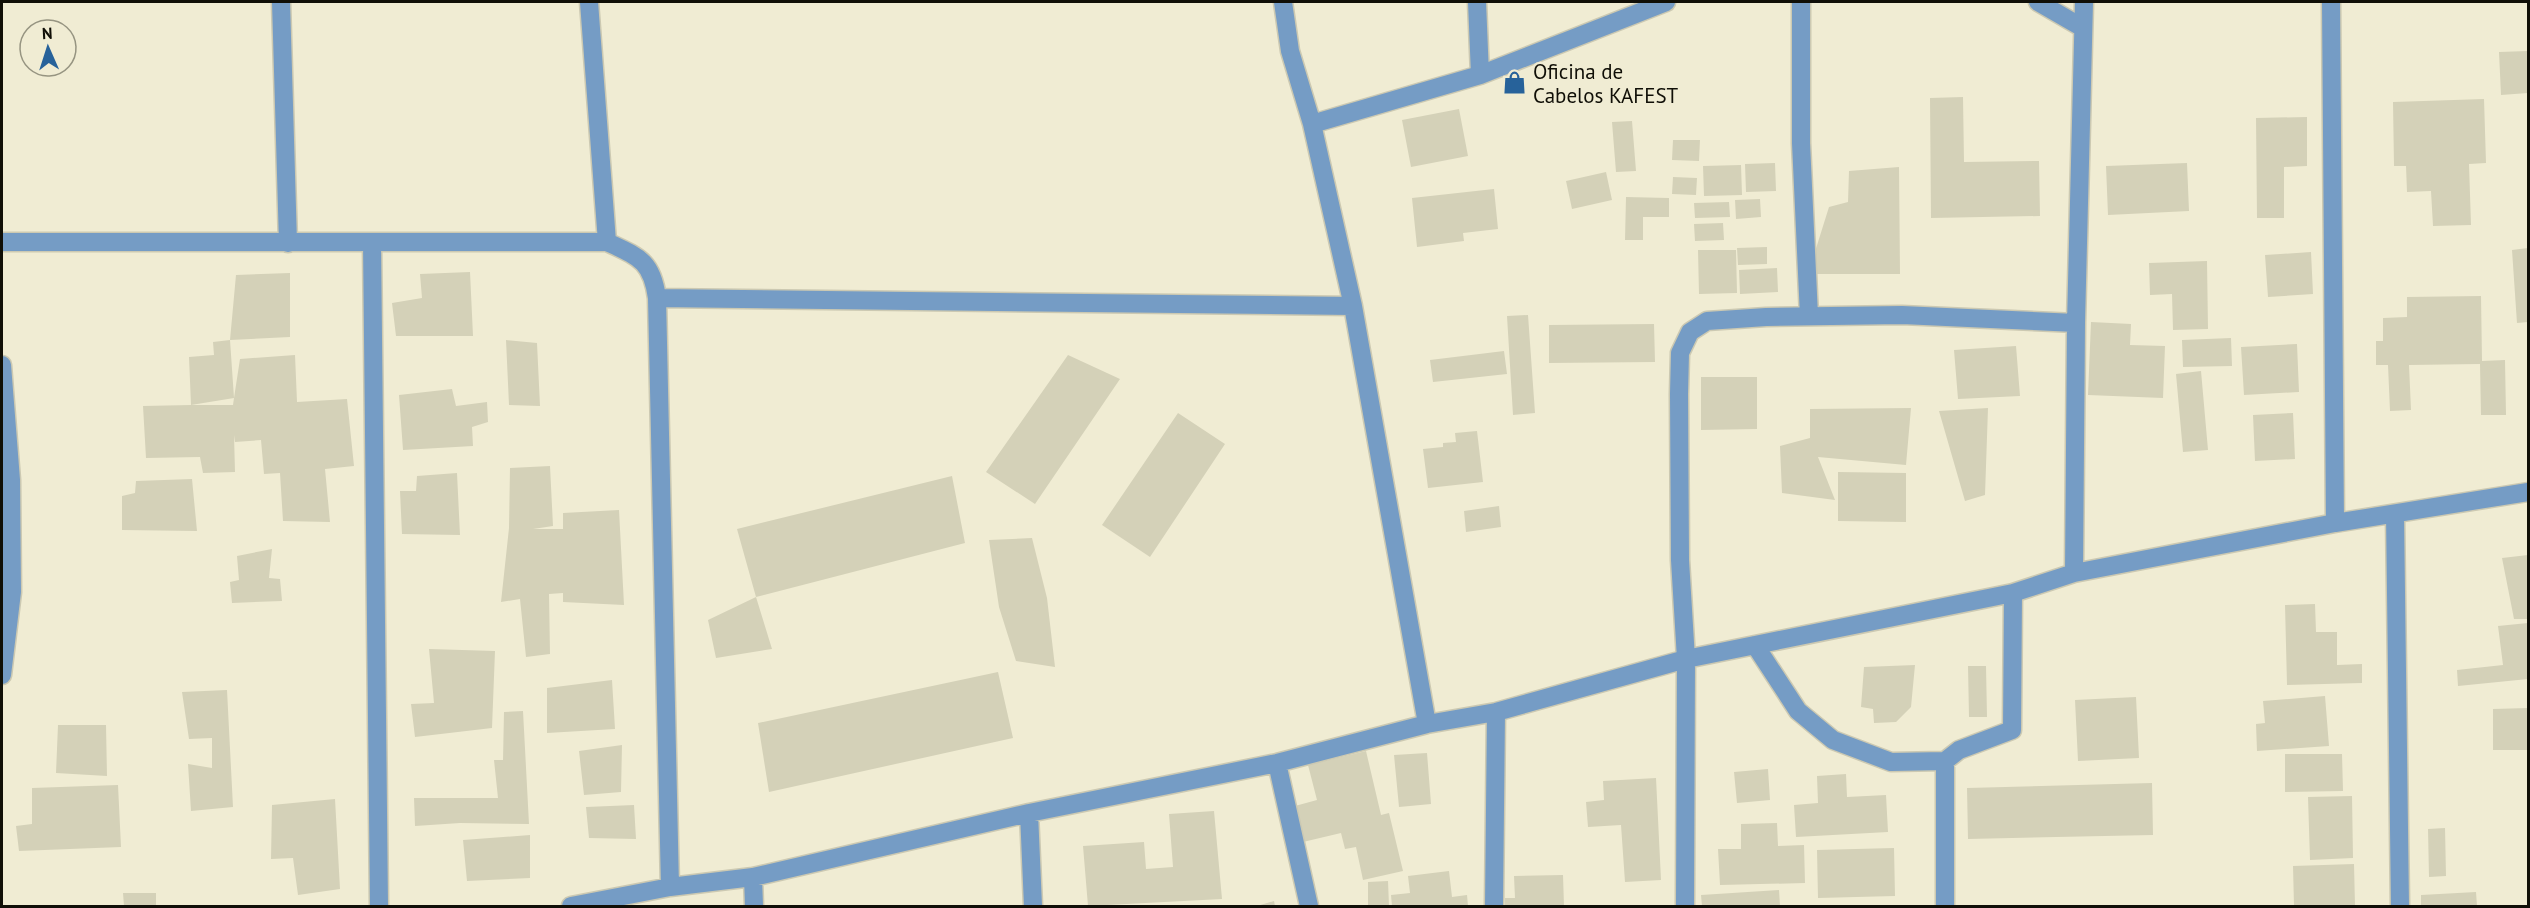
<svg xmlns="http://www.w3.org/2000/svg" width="2530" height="908" viewBox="0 0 2530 908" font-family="'PT Sans',sans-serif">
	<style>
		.building { fill: #d4d1b8; fill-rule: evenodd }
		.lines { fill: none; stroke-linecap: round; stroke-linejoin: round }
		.street-casing { stroke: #ccc9b2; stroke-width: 21 }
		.street { stroke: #759cc5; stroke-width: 18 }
		.labels { text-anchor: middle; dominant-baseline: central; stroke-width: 4.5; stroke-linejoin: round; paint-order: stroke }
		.poi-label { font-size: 21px; fill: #100f07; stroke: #f0ecd3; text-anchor: start }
	</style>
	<rect width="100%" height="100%" fill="#f0ecd3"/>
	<!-- building -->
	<path class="building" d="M2528 51V93L2501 95 2499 52Z
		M1963 97 1964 162 2039 161 2040 216 1931 218 1930 98Z
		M2484 99 2486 163 2469 164 2471 225 2433 226 2431 191 2407 192 2406 166H2394L2393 102Z
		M1459 109 1468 156 1411 167 1402 120Z
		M2307 117V166L2284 167V218H2257L2256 118Z
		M1632 121 1636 171 1616 172 1612 122Z
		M1673 140H1700L1699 161 1672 160Z
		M1775 163 1776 191 1746 192 1745 164Z
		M2187 163 2189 211 2108 215 2106 166Z
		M1741 165 1742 195 1704 196 1703 166Z
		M1899 167 1900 274H1808L1829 207 1848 202 1849 171Z
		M1606 172 1612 200 1572 209 1566 181Z
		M1673 177 1697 178 1696 195 1672 194Z
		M1494 189 1498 229 1463 233 1464 241 1417 247 1412 198Z
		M1626 197 1669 198V217H1643V240H1625Z
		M1760 199 1761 217 1736 219 1735 200Z
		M1729 202 1730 217 1695 218 1694 203Z
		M1723 223 1724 240 1695 241 1694 224Z
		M1767 247V264L1738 265 1737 248Z
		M2528 248V322L2517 323 2512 250Z
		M1698 250H1736L1737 293 1699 294Z
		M2311 252 2313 294 2268 297 2265 255Z
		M2207 261 2208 329 2173 330 2172 294 2150 295 2149 263Z
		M1777 268 1778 292 1740 294 1739 270Z
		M470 272 473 336H396L392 303 422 298 420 274Z
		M290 273V337L230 340 236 275Z
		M2481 296 2482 361 2505 360 2506 415H2481L2480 364 2409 365 2411 410 2390 411 2388 365H2376V341H2383V318L2407 317V297Z
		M1528 315 1535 413 1513 415 1507 316Z
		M2091 322 2131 324 2130 345 2165 346 2163 398 2088 395Z
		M1654 324 1655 362 1549 363V325Z
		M2231 338 2232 366 2183 367 2182 340Z
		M230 340 234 398 240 359 295 355 297 402 347 399 354 466 325 469 330 522 283 521 280 473 264 474 261 440 235 442 234 435 235 472 203 473 200 457 146 458 143 406 191 405 189 357 214 355 213 342ZM234 398 233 405H191Z
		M506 340 537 343 540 406 509 405Z
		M2297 344 2299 392 2244 395 2241 347Z
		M2016 346 2020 396 1958 399 1954 350Z
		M1504 351 1507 374 1433 382 1430 360Z
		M1068 355 1120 379 1035 504 986 472Z
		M2201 371 2208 450 2183 452 2176 374Z
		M1701 377H1757V429L1701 430Z
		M452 389 456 406 487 402 488 422 472 427 473 446 403 450 399 395Z
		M1911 408 1906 465 1818 457 1835 500 1782 493 1780 446 1810 438V409Z
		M1988 408 1985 495 1965 501 1939 411Z
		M1178 413 1225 444 1150 557 1102 525Z
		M2293 413 2295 459 2255 461 2253 415Z
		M1477 431 1483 482 1428 488 1423 449 1443 447V443L1456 442 1455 433Z
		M550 466 553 526 533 529H563V513L619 510 624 605 563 602V593L549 594 550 654 526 657 520 599 501 602 509 528 510 468Z
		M1838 472 1906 473V522L1838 521Z
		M457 473 460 535 402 534 400 491H416L417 476Z
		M952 476 965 543 756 597 737 529Z
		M192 479 197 531 122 530V496L135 493 136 481Z
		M1499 506 1501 527 1466 532 1464 511Z
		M1032 538 1047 598 1055 667 1016 661 999 607 989 540Z
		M272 549 269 578 280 579 282 601 232 603 230 582 239 580 237 556Z
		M2528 555V619H2514L2502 558Z
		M756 597 772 649 716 658 708 620Z
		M2315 604 2316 632H2337V665L2362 664V683L2287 685 2285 605Z
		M2528 623V679L2458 686 2457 670 2503 665 2498 626Z
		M429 649 495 651 492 728 415 737 411 704 434 703Z
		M1915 665 1911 707 1896 722 1874 723 1873 709 1861 707 1864 667Z
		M1968 666H1986L1987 717H1969Z
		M998 672 1013 738 769 792 758 723Z
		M612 680 615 729 547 733V688Z
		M227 690 233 807 191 811 188 764 212 768V738L189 739 182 692Z
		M2325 696 2329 746 2257 751 2256 724 2265 723 2263 701Z
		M2136 697 2139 758 2078 761 2075 700Z
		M2528 708V750H2493V709Z
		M523 711 529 824 460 823 415 826 414 798H498L494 760H503L504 712Z
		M58 725H106L107 776 56 773Z
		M622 745 621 792 584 795 579 751Z
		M1366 751 1381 815 1389 813 1403 871 1363 880 1356 847 1345 849 1341 833 1303 842 1295 806 1317 800 1308 765Z
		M1427 753 1431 804 1399 807 1394 755Z
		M2285 754H2342L2343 791 2285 792Z
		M1768 769 1770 800 1737 803 1734 772Z
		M1846 774 1847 797 1886 795 1888 832 1796 837 1794 805 1818 803 1817 776Z
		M1656 778 1661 880 1625 882 1621 825 1588 827 1586 802 1604 800 1603 781Z
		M2152 783 2153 835 1968 839 1967 788Z
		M118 785 121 847 19 851 16 826 32 824V788Z
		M2352 796 2353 858 2310 860 2308 797Z
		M335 799 340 889 298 895 293 858 271 859 272 805Z
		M634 805 636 839 589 838 586 807Z
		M1214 811 1222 899 1088 906 1083 846 1144 842 1146 869 1173 867 1169 814Z
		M1777 823 1778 846 1804 845 1805 883 1720 885 1718 849H1741V824Z
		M2445 828 2446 876 2429 877 2428 829Z
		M530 835V878L467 881 463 840Z
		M1894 848 1895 896 1818 898 1817 850Z
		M2354 864 2355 906H2294L2293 866Z
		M1449 871 1452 897 1467 895 1468 906H1392L1391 895 1410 893 1408 876Z
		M1563 875 1564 906H1505V898H1515L1514 876Z
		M1388 881 1389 906H1368V882Z
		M1779 890 1780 906H1702L1701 895Z
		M2476 892 2477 906H2421V895Z
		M123 893H156V906H124Z
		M1274 901 1275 906H1257Z"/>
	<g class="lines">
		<defs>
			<path id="street" d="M281 2 288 243
				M589 2 607 242
				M1283 2 1290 51 1312 124 1353 306 1427 724
				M1477 2 1480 75
				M1801 2V143L1809 316
				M2038 2 2083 28
				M2331 2 2335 523
				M1312 124 1480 75 1666 2
				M2 242H607C639 257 652 261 657 298L670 887
				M372 242 379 906
				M657 298 1353 306
				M2 365 11 480 12 592 2 675
				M2395 514 2400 906
				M2074 573 2076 323 2084 2
				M1755 645 1798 711 1833 740 1891 762 1945 761
				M1277 763 1309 906
				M1029 813 1033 906
				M753 877 754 906
				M571 906 670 887 753 877 1029 813 1277 763 1427 724 1496 712 1686 659 2013 593 2074 573 2335 523 2528 492
				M1494 906 1496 712
				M1685 906 1686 659 1680 560 1679 394 1680 353 1690 332 1707 321 1766 317 1902 315 2076 323
				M1945 906V761L1959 750 2012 730 2013 593"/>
		</defs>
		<!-- street casing -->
		<use href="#street" class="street-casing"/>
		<!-- street -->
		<use href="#street" class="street"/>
	</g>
	<!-- icons -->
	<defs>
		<symbol id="shop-bare" viewBox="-9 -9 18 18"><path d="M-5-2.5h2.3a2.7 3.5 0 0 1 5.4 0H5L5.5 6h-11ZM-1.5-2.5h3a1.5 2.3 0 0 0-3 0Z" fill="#27629a" stroke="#f0ecd3" stroke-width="2.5" paint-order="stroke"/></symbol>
	</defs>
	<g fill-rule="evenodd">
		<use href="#shop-bare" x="1498" y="66" width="33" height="33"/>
	</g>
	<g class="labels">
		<!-- poi labels -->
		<g class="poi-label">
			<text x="1533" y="71">Oficina de<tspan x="1533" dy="24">Cabelos KAFEST</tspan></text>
		</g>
	</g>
	<!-- border -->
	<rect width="2530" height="908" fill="none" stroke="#100f07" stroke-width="6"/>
	<!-- north arrow -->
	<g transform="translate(48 48) rotate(357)"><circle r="28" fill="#f0ecd3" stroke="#969481" stroke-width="1.5"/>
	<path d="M0-4.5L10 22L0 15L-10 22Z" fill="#27629a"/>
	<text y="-9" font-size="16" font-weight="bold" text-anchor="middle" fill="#100f07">N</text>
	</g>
</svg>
